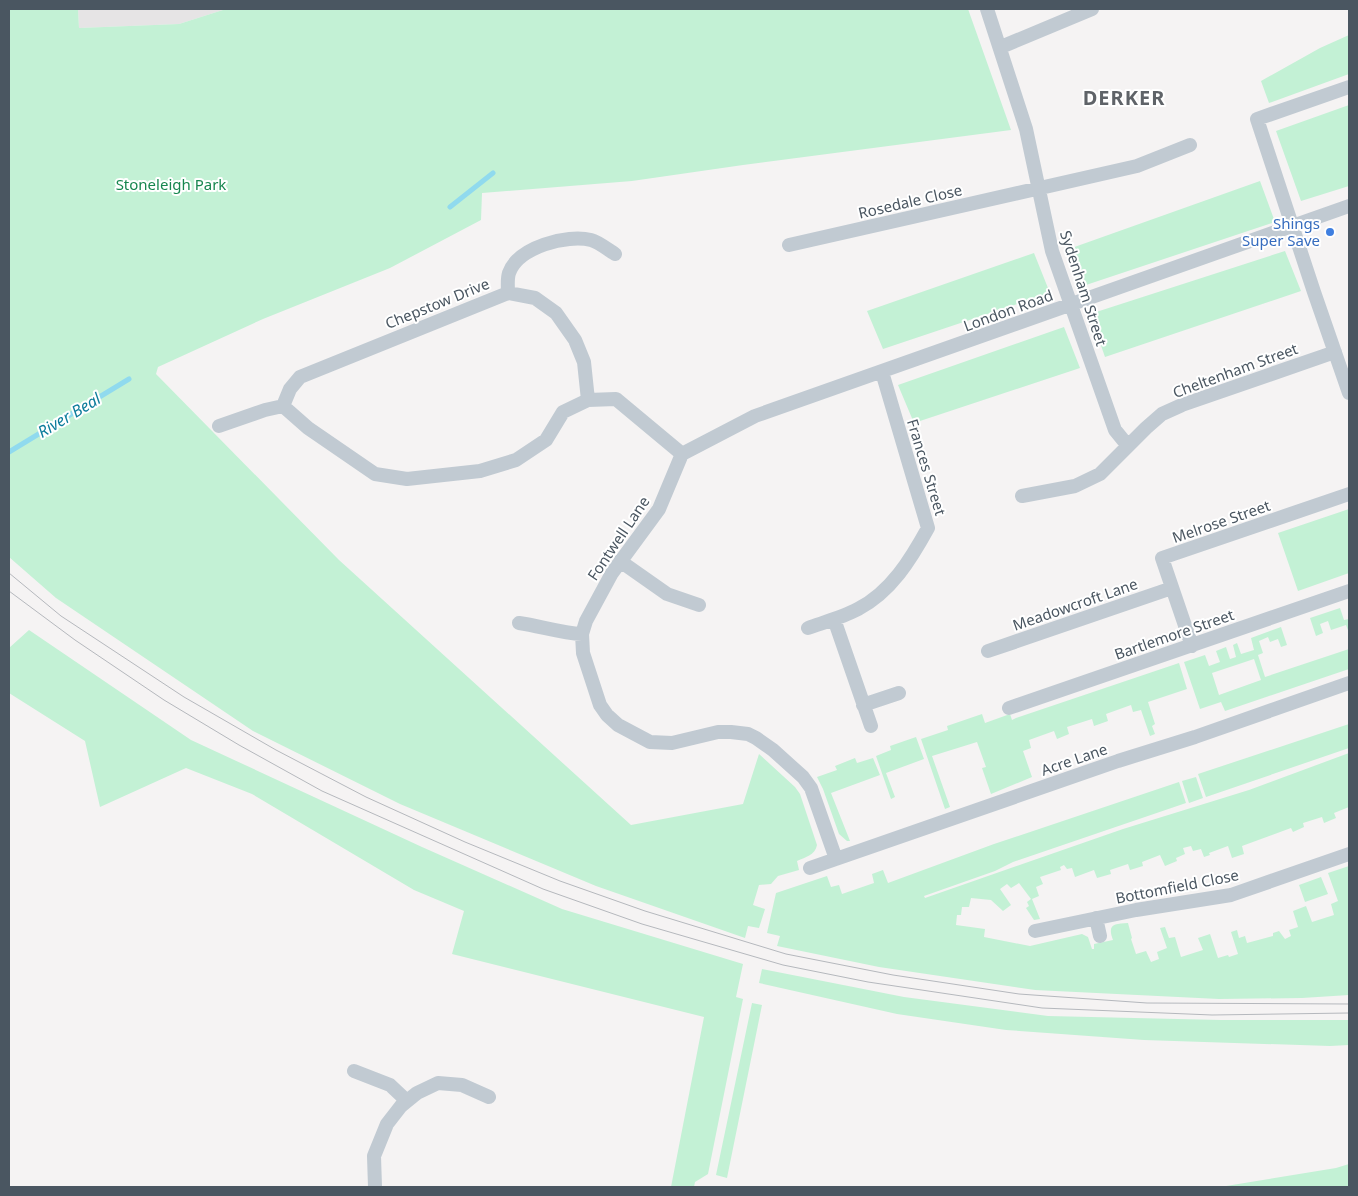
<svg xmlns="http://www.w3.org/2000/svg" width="1358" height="1196" viewBox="0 0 1358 1196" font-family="'Noto Sans',sans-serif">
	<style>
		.education { fill: #e6e4e5 }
		.green { fill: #c3f1d5; fill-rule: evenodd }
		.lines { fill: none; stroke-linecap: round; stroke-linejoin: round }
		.stream { stroke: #90daee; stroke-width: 5 }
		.street { stroke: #c1cad2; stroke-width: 14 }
		.tram { stroke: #b5b8bd; stroke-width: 1 }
		.shop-dot { fill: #3f7fe0; stroke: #fff; stroke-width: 2 }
		.labels { text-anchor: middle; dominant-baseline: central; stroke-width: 4; stroke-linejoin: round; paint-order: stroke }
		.park-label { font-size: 15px; fill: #17864f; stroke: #fff }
		.street-label { font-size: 15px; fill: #4a5661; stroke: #fff }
		.shop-label { font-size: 15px; fill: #366cbe; stroke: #fff; text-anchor: end }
		.water-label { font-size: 16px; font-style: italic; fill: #0c7c9b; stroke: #fff }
		.district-label { font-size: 20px; font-weight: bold; letter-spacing: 1px; fill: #5f6368; stroke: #fff }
	</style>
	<rect width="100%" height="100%" fill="#f5f3f3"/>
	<!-- education -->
	<path class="education" d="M78 9H226L179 24 79 28Z"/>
	<!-- green -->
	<path class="green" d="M9 9H78L79 28 179 24 226 9H968L1011 130 743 165 632 181 482 193 481 220 390 268 263 319 158 367 156 374 339 560 631 825 743 804 759 754 795 787 800 794 817 845C815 855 806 857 797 861L799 870 778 876 771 884 759 885 753 905 765 909 759 928 748 926 745 938 596 886 400 804 253 731 56 598 9 557Z
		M1349 35V74L1269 103 1261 81 1320 48Z
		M1349 105V186L1301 201 1276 131Z
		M1260 181 1275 222 1080 287 1066 250Z
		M1285 251 1301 291 1105 357 1090 314Z
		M1034 253 1050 293 883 349 867 311Z
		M1064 327 1080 368 914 423 898 385Z
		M1349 509V573L1298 591 1278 533Z
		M1340 608 1344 620 1349 619V633L1346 625 1331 630 1328 621 1320 624 1323 633 1316 636 1310 618Z
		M1281 627 1287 645 1281 647 1278 639 1270 642 1268 637 1259 641 1263 653 1258 655 1265 677 1349 649V669L1225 711 1221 702 1200 709 1184 662 1205 655 1209 666 1220 662 1216 651 1226 647 1230 659 1236 657 1233 645 1237 643 1241 654 1254 650 1251 638ZM1254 659 1261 680 1219 695 1212 673Z
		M29 630 191 740 422 847 562 909 743 964 736 997 743 999 708 1174 695 1182 694 1187H671L704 1017 452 954 464 911 414 890 252 794 186 768 100 807 85 741 9 693V648Z
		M1179 663 1187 689 1148 702 1155 724 1152 726 1155 734 1150 736 1141 710 1133 712 1131 705 1106 714 1108 721 1094 726 1092 719 1067 727 1069 734 1057 739 1054 731 1029 740 1031 748 1023 751 1032 777 991 794 982 768 986 767 977 742 932 756 950 807 945 809 921 739 948 730 947 726 982 714 985 723 1010 714 1012 720 1016 718Z
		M1349 724V748L1206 797 1198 774Z
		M916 737 924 759 886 773 895 797 891 799 876 756 891 750 890 746Z
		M1349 753V807L1334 813 1336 818 1324 823 1322 817 1303 823 1304 827 1293 832 1291 828 1242 846 1244 854 1232 858 1228 846 1209 853 1210 855 1204 857 1201 849 1193 851 1191 846 1183 848 1185 854 1176 858 1177 861 1165 866 1160 855 1142 862 1143 866 1130 870 1128 864 1110 870 1111 874 1097 878 1094 870 1075 877 1072 868 1067 869 1064 865 1060 867 1061 870 1040 877 1043 884 1036 887 1039 896 1032 899 1040 919 1034 920 1026 908 1029 906 1027 902 1031 899 1019 883 1011 888 1007 884 1000 889 1011 905 1003 911 991 900 971 898 969 907H962L961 915H957L956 925 985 929 984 937 1030 946 1082 934 1088 937 1092 949H1094V944L1113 940C1107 924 1114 924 1128 923L1132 938 1131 939 1136 954 1146 951 1151 962 1159 959 1157 952 1167 948 1160 928 1165 927 1169 938 1175 937 1181 957 1203 950 1198 938 1210 934 1218 958 1228 955 1229 957 1238 954 1231 932 1237 930 1239 938 1245 936 1247 943 1273 936V933L1279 931 1285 939 1291 936 1289 930 1298 927 1293 911 1306 906 1312 922 1334 915 1331 904 1338 901 1328 873 1349 866V995L1302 998 1219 999 1035 990 879 967 777 946 780 936 767 933 776 893 827 876 831 887 839 885 842 894 874 883 872 874 883 870 888 883 994 844 1179 782 1186 803 1013 862 995 871 924 896 925 898 1123 829 1249 790Z
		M855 758 857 763 873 758 880 775 831 793 850 841H847L839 834 823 789 817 777 837 770 835 766Z
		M1196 777 1203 798 1189 803 1182 781Z
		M1321 877 1328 894 1305 902 1299 885Z
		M762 969 904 997 1048 1016 1221 1020H1349V1045L1330 1046 1144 1040 1006 1030 897 1014 759 983Z
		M752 1003 762 1005 727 1178 716 1175Z
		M1349 1164V1187H1220L1336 1168Z"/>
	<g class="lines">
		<!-- stream -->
		<path class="stream" d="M450 207 493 173
			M9 452 129 379"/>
		<!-- street -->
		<path class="street" d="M987 9 1026 129 1052 251 1115 430 1128 446
			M1001 47 1092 9
			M1349 87 1257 119 1314 292 1349 393
			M789 245 1137 166 1190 145
			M508 293C508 286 507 279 509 273 518 247 567 234 591 240 599 242 608 250 615 254
			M283 406 290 389 300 377 508 293 535 298 556 313 575 340 584 362 588 400
			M219 426 265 410 283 406 308 428 375 474 407 479 480 471 516 460 546 440 563 412 588 400 616 399 682 454
			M682 454 755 416 1349 206
			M682 454 659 509 612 573 586 621 582 634 583 653 600 705 607 715 618 725 650 742 672 743 718 732H731L748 734 756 738 773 750 803 777 811 788 836 859
			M1022 496 1075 486 1100 474 1146 428 1162 414 1182 405 1335 352
			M620 561 667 594 699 605
			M834 619 871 726
			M519 623C540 626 561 633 582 634
			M808 628C825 622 843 617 858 609 891 592 911 559 928 528L882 372
			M1192 646 1162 558 1349 494
			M988 651 1172 588
			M863 705 899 693
			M1009 708 1349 591
			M810 868 1118 761 1195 737 1349 683
			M1096 918 1100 936
			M1035 931 1136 910 1231 895 1349 854
			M354 1071 390 1085 407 1101
			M375 1187 374 1156 387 1124 401 1106 407 1101 417 1093 438 1083 462 1085 489 1097"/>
		<!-- tram -->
		<path class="tram" d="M9 573 61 616 184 697 276 750 366 797 465 842 560 881 645 911 786 954 893 975 1019 994 1147 1003 1349 1004
			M9 591 75 640 164 700 239 745 322 791 543 889 642 924 783 965 868 982 1042 1008 1212 1015 1349 1013"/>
	</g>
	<!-- markers -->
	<circle class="shop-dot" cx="1330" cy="232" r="5"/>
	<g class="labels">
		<!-- park labels -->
		<g class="park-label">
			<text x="171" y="184">Stoneleigh Park</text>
		</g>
		<!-- street labels -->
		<g class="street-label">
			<text transform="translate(910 201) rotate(-13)">Rosedale Close</text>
			<text transform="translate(1084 288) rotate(72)">Sydenham Street</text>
			<text transform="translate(437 303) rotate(-22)">Chepstow Drive</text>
			<text transform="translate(1008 310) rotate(-20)">London Road</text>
			<text transform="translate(1235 370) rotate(-20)">Cheltenham Street</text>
			<text transform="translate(927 467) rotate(73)">Frances Street</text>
			<text transform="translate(1221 521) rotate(-19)">Melrose Street</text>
			<text transform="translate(618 538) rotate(-56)">Fontwell Lane</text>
			<text transform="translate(1075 604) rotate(-19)">Meadowcroft Lane</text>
			<text transform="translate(1174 634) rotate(-19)">Bartlemore Street</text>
			<text transform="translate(1074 759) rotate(-19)">Acre Lane</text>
			<text transform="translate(1177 886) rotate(-11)">Bottomfield Close</text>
		</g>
		<!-- shop labels -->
		<g class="shop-label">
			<text x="1320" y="223">Shings<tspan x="1320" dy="17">Super Save</tspan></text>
		</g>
		<!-- water labels -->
		<g class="water-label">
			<text transform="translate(69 415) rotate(-31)">River Beal</text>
		</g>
		<!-- district labels -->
		<g class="district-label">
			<text x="1124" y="97">DERKER</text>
		</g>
	</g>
	<!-- border -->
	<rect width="1358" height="1196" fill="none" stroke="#4a5661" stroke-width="20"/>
</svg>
